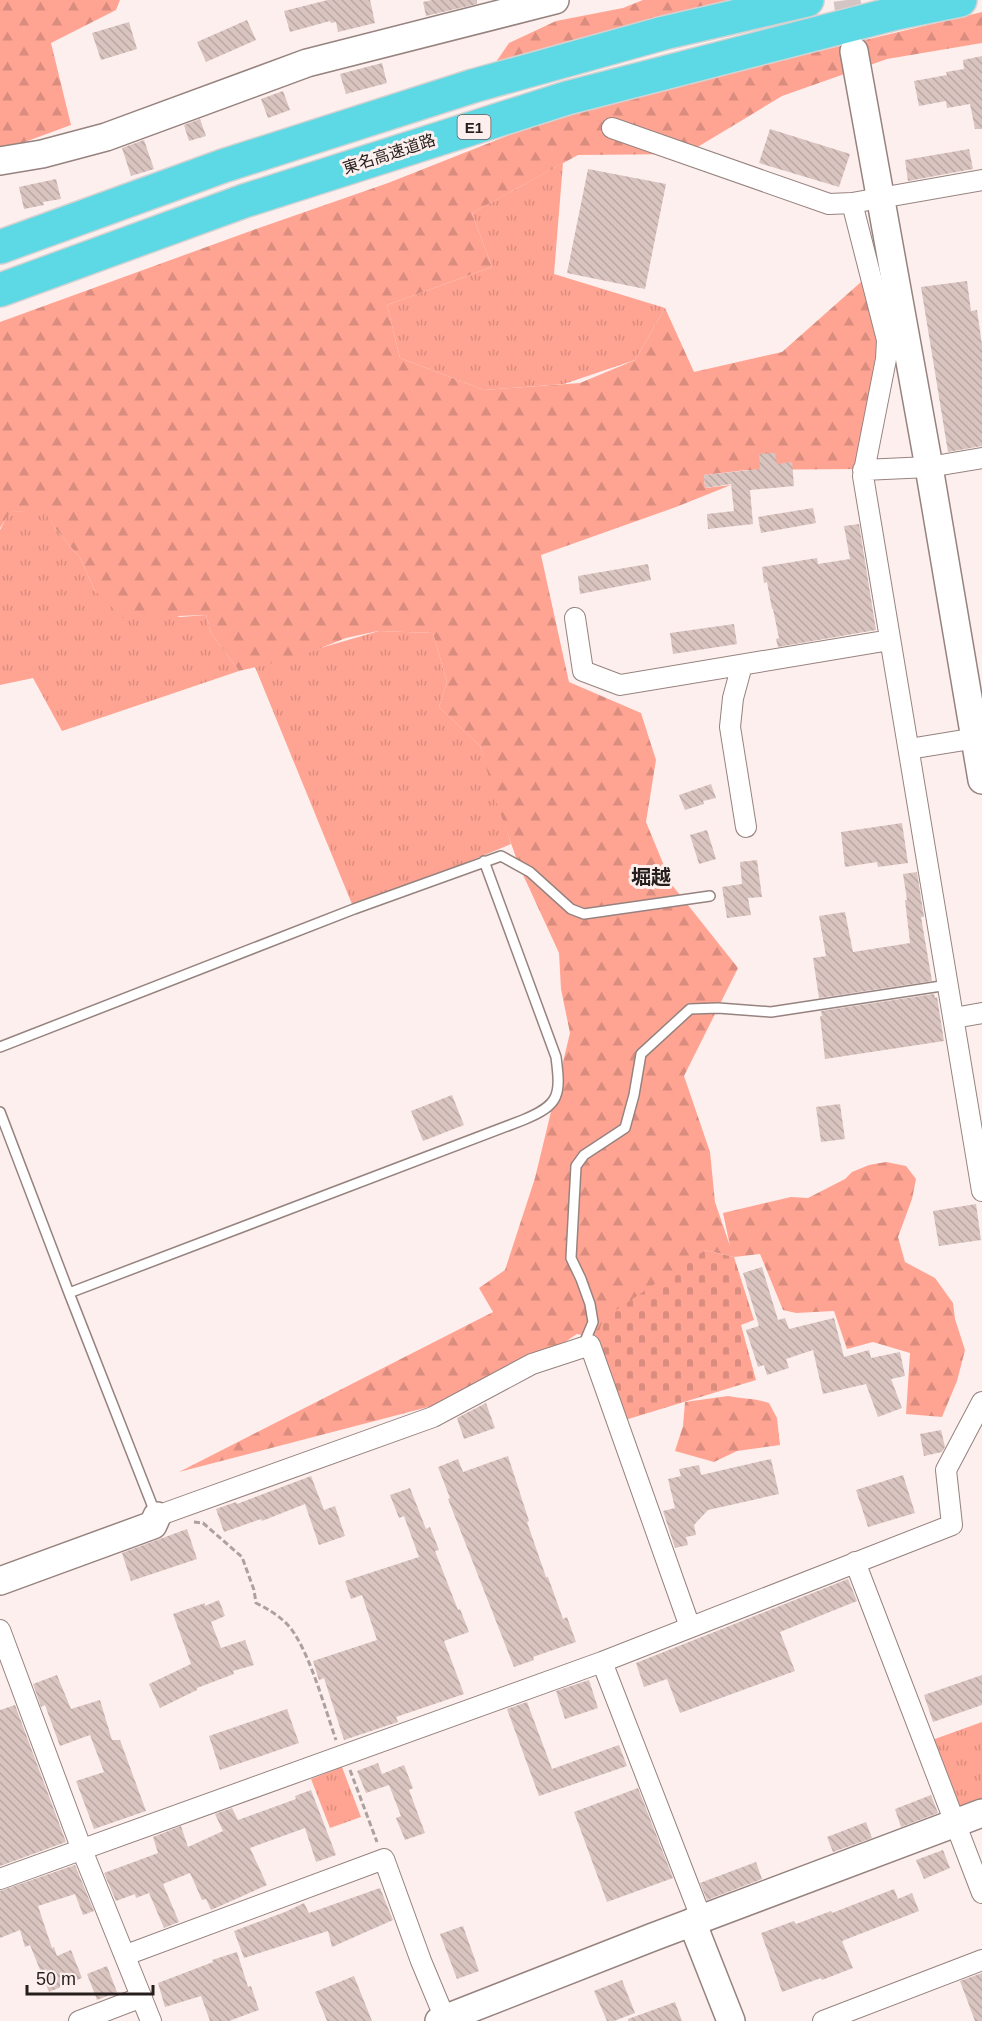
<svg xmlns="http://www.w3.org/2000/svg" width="982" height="2021" viewBox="0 0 982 2021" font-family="Arial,'Noto Sans JP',sans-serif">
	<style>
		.grass { fill: url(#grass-tufts) }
		.forest { fill: url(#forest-firs) }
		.cemetery { fill: url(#cemetery-stones) }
		.building { fill: url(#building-back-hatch) }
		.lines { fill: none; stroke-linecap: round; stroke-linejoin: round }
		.secondary-tunnel { stroke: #d2c5c3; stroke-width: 27; stroke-dasharray: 27 14; stroke-linecap: butt }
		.lane-casing { stroke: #96837f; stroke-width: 12 }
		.street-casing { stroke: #96837f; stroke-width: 22 }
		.secondary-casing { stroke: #96837f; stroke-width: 30 }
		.highway-casing { stroke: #d3d2d2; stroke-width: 36 }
		.path { stroke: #ada19f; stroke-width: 3; stroke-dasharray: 6 3; stroke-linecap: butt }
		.lane { stroke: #fff; stroke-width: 9 }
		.street { stroke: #fff; stroke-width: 20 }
		.secondary { stroke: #fff; stroke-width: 27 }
		.highway { stroke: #5cd9e5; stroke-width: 33 }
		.labels { text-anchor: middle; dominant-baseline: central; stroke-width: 6; stroke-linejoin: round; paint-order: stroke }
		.shield { fill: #fdefed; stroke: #665d5b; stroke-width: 1.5 }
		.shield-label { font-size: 15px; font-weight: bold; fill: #251e1c }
		.street-label { font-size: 16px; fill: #251e1c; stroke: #fdefed }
		.quarter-label { font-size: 20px; font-weight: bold; fill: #251e1c; stroke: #fdefed }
	</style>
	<defs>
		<pattern id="grass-tufts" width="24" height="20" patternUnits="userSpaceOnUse" patternTransform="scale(1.5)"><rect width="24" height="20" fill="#ffa493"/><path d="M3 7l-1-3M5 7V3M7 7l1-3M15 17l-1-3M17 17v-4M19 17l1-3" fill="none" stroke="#da8d7e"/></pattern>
		<pattern id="forest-firs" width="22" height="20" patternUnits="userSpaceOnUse" patternTransform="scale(1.5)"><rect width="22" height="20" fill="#ffa493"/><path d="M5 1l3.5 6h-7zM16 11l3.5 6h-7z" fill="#da8d7e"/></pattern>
		<pattern id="cemetery-stones" width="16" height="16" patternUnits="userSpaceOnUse" patternTransform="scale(1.5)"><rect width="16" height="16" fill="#ffa493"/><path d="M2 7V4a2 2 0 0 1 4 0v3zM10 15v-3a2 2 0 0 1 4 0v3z" fill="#da8d7e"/></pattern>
		<pattern id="building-back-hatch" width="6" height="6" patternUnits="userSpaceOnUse" patternTransform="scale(1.5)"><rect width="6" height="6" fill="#d9c4c0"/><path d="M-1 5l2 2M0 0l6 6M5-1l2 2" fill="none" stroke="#baa8a4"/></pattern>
	</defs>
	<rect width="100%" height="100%" fill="#fdefed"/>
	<!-- grass -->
	<path class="grass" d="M563 163 554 274 665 308 635 360 564 384 484 390 400 358 387 305 492 267 472 213Z
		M45 510 55 528 80 558 95 591 180 617 206 615 211 633 239 671 62 731 33 678 0 685V530L9 512Z
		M379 631 433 633 447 682 439 707 480 746 511 844 354 909 255 667Z
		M982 1722V1799L958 1808 932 1740Z
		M342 1767 361 1817 330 1828 311 1779Z"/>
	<!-- forest -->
	<path class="forest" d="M0 0H120L116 10 51 43 71 125 14 146 0 147Z
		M643 0H740L588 37 496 62 509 43 556 21 623 8Z
		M982 12V43L887 59 782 96 686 154 578 155 472 213 492 267 387 305 400 358 484 390 580 383 635 360 665 308 694 372 782 352 870 274 883 325 858 469 747 470 704 475 705 488 731 485 676 507 541 555 569 682 641 713 656 760 646 822 672 885 738 968 684 1076 710 1152 715 1202 730 1246 723 1213 791 1197 808 1198 845 1179 852 1172 869 1165 886 1162 906 1166 916 1179 912 1199 898 1237 905 1262 935 1278 953 1303 955 1319 965 1350 957 1381 942 1417 906 1414 910 1353 873 1342 847 1349 834 1311 796 1313 783 1310 760 1254 734 1257 705 1250 649 1290 597 1338 577 1334 532 1364 478 1394 179 1472 493 1312 479 1288 505 1270 535 1178 570 1033 561 989 559 953 519 866 495 798 480 746 439 707 447 682 433 633 378 631 346 638 298 657 239 671 211 633 206 615 123 618 95 591 80 558 55 528 45 511 10 512 0 528V322L256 229 388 183 570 111Z
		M728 1396C742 1399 755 1398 769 1403L777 1418 780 1445 737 1451 714 1462 675 1451 683 1426 685 1402Z"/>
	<!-- cemetery -->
	<path class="cemetery" d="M705 1250 734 1257 754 1320 741 1325 756 1380 625 1420 597 1338 603 1319Z"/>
	<!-- building -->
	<path class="building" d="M328 0H370L375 23 338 32 336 22 331 23 330 21 290 32 284 11Z
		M432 0H477V4L426 16 423 2Z
		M247 20 256 40 206 62 197 42Z
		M129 22 137 49 101 60 92 33Z
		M982 56V129H975L970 104 947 108 946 101 919 106 914 81 947 75 946 72 964 69 963 60Z
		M382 63 387 83 346 94 340 74Z
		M283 91 290 110 268 118 261 99Z
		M200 119 206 136 189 141 184 125Z
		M770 129 850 154 839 187 759 163Z
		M144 140 154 169 131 176 122 148Z
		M969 149 973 169 908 181 905 160Z
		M588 169 666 184 645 289 567 273Z
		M56 179 61 199 43 202 44 205 24 209 19 187Z
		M967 281 971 311 977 310 982 345V446L948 452 921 287Z
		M775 453 777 464 792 462 794 486 750 490 753 524 708 529 707 514 734 511 731 484 705 488 704 475 760 469 759 454Z
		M813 508 816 523 761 533 758 517Z
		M859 524 876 630 778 647 776 639 779 638 773 609H772L767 582 764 583 762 567 817 558 818 564 850 559 844 526Z
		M648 564 651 580 580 594 578 576Z
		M734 624 737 644 673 654 670 633Z
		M711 784 716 798 703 801 704 804 685 810 679 795Z
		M902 823 908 863 878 867 877 862 845 867 841 832Z
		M707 830 716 859 699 864 690 835Z
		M757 860 762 897 748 898 751 915 727 918 722 887 742 884 740 862Z
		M917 872 924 917H921L932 981 819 998 813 958 826 956 819 916 845 912 853 952 910 943 905 900H907L903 874Z
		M934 994 935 998 937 997 944 1041 825 1059 820 1016H822L821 1011Z
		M452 1095 464 1125 423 1141 411 1111Z
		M840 1104 845 1139 821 1142 816 1107Z
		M976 1204 981 1240 939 1246 933 1211Z
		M762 1267 778 1320 785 1318 789 1329 834 1318 844 1357 869 1350 871 1358 900 1352 905 1376 891 1379 902 1408 878 1417 866 1384 823 1394 813 1350 786 1359 789 1368 767 1375 764 1365 758 1367 746 1330 759 1326 743 1273Z
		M486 1403 495 1428 464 1439 457 1418Z
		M941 1430 945 1447 942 1452 924 1456 920 1434Z
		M508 1456 529 1521 527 1522 546 1577H548L563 1619 567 1617 576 1642 533 1657 534 1660 514 1667 448 1499 450 1498 438 1467 458 1459 463 1472Z
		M771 1459 779 1494 708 1510 694 1525 696 1535 686 1537 688 1545 675 1548 663 1511 675 1508 668 1479 681 1476 679 1469 699 1465 701 1475Z
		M903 1475 915 1513 868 1527 856 1490Z
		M311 1476 324 1510 335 1506 345 1536 319 1545 305 1504 262 1521 261 1519 224 1532 216 1509 236 1502 237 1504Z
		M410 1488 426 1529 430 1527 439 1550 435 1551 458 1610 460 1609 469 1632 444 1641 464 1694 396 1717 398 1722 344 1740 324 1678 319 1680 313 1661 377 1640 362 1595 351 1599 345 1581 419 1557 404 1516 399 1518 390 1495Z
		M187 1529 197 1559 131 1581 122 1553Z
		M848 1579 857 1601 780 1632 795 1671 680 1713 667 1679 644 1687 636 1663Z
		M219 1600 225 1616 211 1622 221 1648 245 1640 254 1665 233 1671 234 1674 197 1688V1690L160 1708 149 1684 191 1664 173 1614 205 1603V1606Z
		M57 1675 71 1709 100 1700 112 1740H120L146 1811 94 1829 76 1781 104 1772 90 1735 60 1746 45 1705 41 1707 33 1684Z
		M982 1675V1705L933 1722 924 1695Z
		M589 1680 598 1708 565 1719 556 1691Z
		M527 1702 552 1769 619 1745 627 1766 539 1796 507 1709Z
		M15 1705 66 1842 0 1866V1710Z
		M287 1709 299 1743 220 1770 209 1736Z
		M378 1763 382 1774 404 1765 413 1788 409 1790 425 1833 405 1840 396 1818 401 1816 389 1785 366 1793 357 1771Z
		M638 1788 673 1878 607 1902 574 1812Z
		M311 1790 336 1855 316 1862 305 1828 250 1848 267 1885 211 1910 206 1899 202 1900 190 1873 163 1884 179 1922 164 1928 149 1893 136 1898 135 1894 116 1901 104 1873 158 1853 153 1837 181 1826 188 1847 223 1831 215 1814 232 1808 238 1820 296 1799 295 1796Z
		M931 1795 938 1813 901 1827 895 1809Z
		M866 1822 872 1838 833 1852 827 1837Z
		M943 1850 950 1868 924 1879 916 1860Z
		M756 1862 762 1879 707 1900 700 1883Z
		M75 1865 94 1911 83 1915 75 1894 38 1906 52 1948 54 1947 57 1956 71 1950 82 1978 49 1992 30 1945 25 1947 20 1930 0 1938V1891Z
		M380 1888 393 1920 332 1947 328 1931 244 1958 234 1931 285 1912 304 1903 309 1913Z
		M894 1889 898 1899 912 1893 919 1911 842 1941 853 1968 822 1980 821 1978 782 1992 761 1933 794 1921 796 1924 831 1911 832 1913Z
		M463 1926 479 1971 457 1979 440 1934Z
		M237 1952 248 1987 251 1986 259 2010 229 2021H210L201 1996 165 2007 158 1983 213 1962 212 1960Z
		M107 1966 117 1992 97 2000 87 1974Z
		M982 1973V2021H975L960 1981Z
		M354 1976 372 2021H327L315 1992Z
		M622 1980 635 2013 614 2021H607L594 1991Z
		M675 2002 682 2021H628V2019Z"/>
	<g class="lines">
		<!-- secondary-tunnel -->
		<path class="secondary-tunnel" d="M847 0 853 43"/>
		<defs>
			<path id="lane" d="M0 1047 354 909 501 856 530 872 571 909 584 914 710 896
				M0 1112 69 1293 156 1515
				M69 1293 523 1120C560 1105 561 1095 556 1057L484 861
				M583 1346 593 1322 590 1304 581 1279 571 1258 576 1166 584 1155 625 1128 634 1095 641 1054 690 1009 718 1008 771 1012 948 985"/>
			<path id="street" d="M612 128 829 204 852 203 982 180
				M852 203 887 340 886 359 863 476 982 1191
				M863 470 929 467 982 458
				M575 618 583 671 620 685 890 640
				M742 665 733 698 730 727 746 827
				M909 749 982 737
				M954 1018 982 1013
				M157 1516 433 1417 532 1364 590 1345 690 1627
				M855 1562 982 1893
				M0 1630 82 1850 151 2021
				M602 1662 702 1920
				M0 1879 602 1662 952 1525 946 1470 982 1402
				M126 1955 384 1859 421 1961 446 2021
				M79 2021 142 1997
				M823 2021 982 1960"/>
			<path id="secondary" d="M854 51 929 467 982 780
				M0 161 42 154 106 137 307 63 555 0
				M0 1581 153 1525 157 1516
				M692 1922 731 2021
				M439 2021 653 1937 982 1813"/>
			<path id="highway" d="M0 247 223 166 473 86 664 33 807 0
				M0 290 244 201 567 98 896 13 960 0"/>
		</defs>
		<!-- lane casing -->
		<use href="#lane" class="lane-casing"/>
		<!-- street casing -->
		<use href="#street" class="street-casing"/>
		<!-- secondary casing -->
		<use href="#secondary" class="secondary-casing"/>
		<!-- highway casing -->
		<use href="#highway" class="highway-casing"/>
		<!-- path -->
		<path class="path" d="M194 1522 203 1523 242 1557 254 1590 256 1603C268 1609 278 1615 287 1624 308 1646 325 1709 336 1740
			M350 1770 377 1842"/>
		<!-- lane -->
		<use href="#lane" class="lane"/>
		<!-- street -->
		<use href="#street" class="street"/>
		<!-- secondary -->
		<use href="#secondary" class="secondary"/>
		<!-- highway -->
		<use href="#highway" class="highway"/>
	</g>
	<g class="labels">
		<!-- shield labels -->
		<rect class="shield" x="457.5" y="115" width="33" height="24" rx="4.5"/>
		<g class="shield-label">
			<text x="474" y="127">E1</text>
		</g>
		<!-- street labels -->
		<g class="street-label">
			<text transform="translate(389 154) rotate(-18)">東名高速道路</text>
		</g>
		<!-- quarter labels -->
		<g class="quarter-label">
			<text x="651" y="877">堀越</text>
		</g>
	</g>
	<!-- scale -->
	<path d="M27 1985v9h126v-9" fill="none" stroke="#251e1c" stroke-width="3"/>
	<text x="36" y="1985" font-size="18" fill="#251e1c" stroke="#fdefed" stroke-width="4.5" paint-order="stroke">50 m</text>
</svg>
